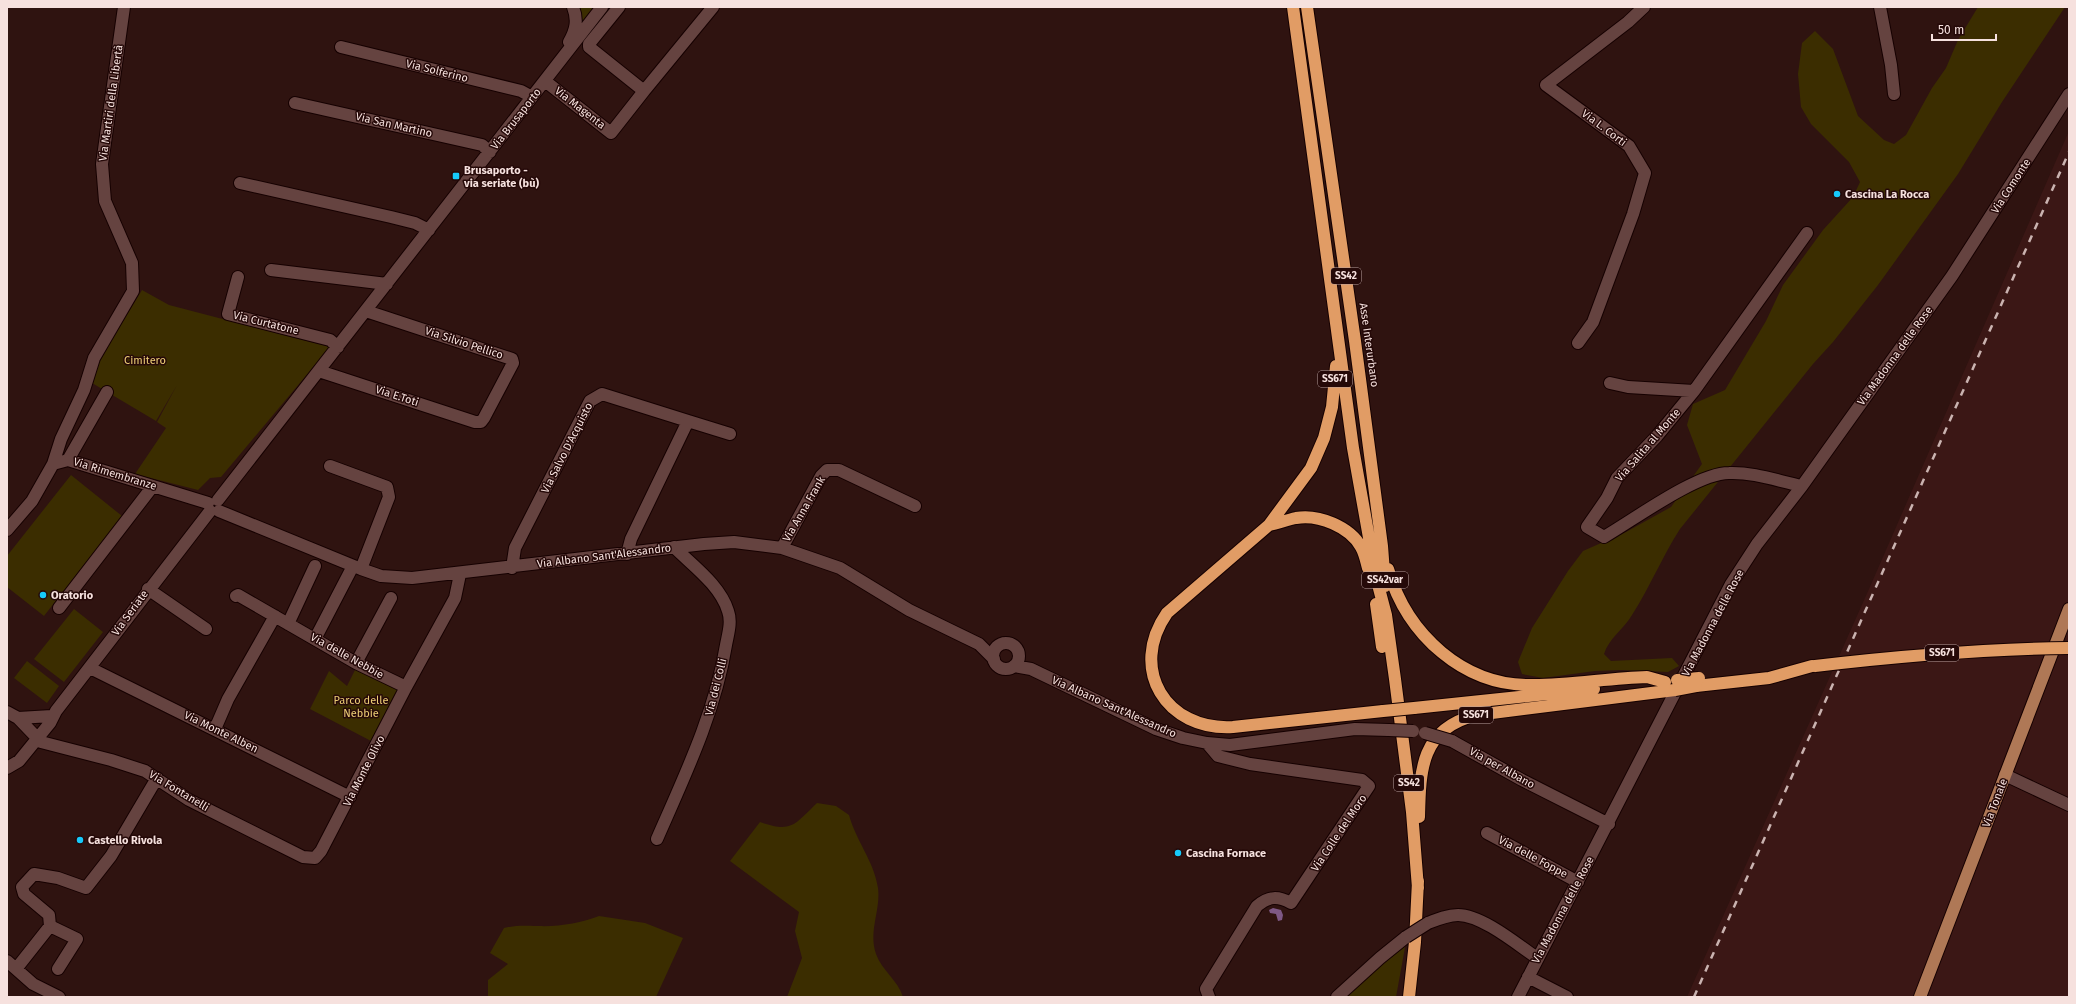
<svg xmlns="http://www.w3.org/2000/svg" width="2076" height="1004" viewBox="0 0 2076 1004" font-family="'Fira Sans',sans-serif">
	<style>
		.built { fill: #3b1715 }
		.green { fill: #3b2d00 }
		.water { fill: #7e5885 }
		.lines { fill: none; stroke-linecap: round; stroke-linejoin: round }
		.minor-casing { stroke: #160101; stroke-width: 14 }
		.major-casing { stroke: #160101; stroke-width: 14 }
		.highway-casing { stroke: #160101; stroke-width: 14 }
		.minor { stroke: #654340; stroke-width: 12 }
		.major { stroke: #af7856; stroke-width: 12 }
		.highway { stroke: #e19c65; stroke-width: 12 }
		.rail { stroke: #cab3b0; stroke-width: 2.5; stroke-dasharray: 7 7; stroke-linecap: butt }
		.minor-bridge-casing { stroke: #160101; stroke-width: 14; stroke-linecap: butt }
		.highway-bridge-casing { stroke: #160101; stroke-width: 14; stroke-linecap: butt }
		.minor-bridge { stroke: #654340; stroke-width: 12 }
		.highway-bridge { stroke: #e19c65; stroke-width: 12 }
		.poi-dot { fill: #16cafb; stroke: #250908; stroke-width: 1.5 }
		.labels { text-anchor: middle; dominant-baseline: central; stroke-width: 3; stroke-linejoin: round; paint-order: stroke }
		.shield { fill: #250908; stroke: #b7a09e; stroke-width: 1 }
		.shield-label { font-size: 10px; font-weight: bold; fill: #f6e1de }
		.street-label { font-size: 11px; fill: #f6e1de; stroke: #250908 }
		.poi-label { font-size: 11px; font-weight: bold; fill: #f6e1de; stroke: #250908; text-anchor: start }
		.park-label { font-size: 11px; fill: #eccd75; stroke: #250908 }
	</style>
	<rect width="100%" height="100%" fill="#2f1310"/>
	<!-- built -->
	<path class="built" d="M2069 131V997H1687L1869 589Z"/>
	<!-- green -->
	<path class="green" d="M576 7H593L581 23Z
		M1978 7H2065L2002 102 1958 174 1878 285 1833 342 1813 364 1680 529C1662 557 1650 587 1632 615 1624 629 1609 638 1604 654L1611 661 1672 658 1679 666 1668 672 1622 670 1595 671 1543 678 1522 674 1518 662 1532 628 1568 571 1583 551 1626 532 1671 507 1702 464 1687 425 1693 404 1725 390 1766 321 1783 285 1823 230 1853 197 1860 182 1849 162 1811 124 1801 107 1798 74 1802 43 1815 31 1833 49 1858 116 1884 140 1894 144 1906 135 1932 88 1946 68 1958 40Z
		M142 290 169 305 330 347 221 477 210 478 198 490 135 474 166 428 157 422 177 385 156 421 87 380Z
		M71 475 122 516 44 616 7 587V556Z
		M74 609 103 632 64 682 34 659Z
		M27 661 59 686 47 703 14 678Z
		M356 668 399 688 371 741 310 709 329 671 347 686Z
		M817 803 836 806 849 815C856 841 874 861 878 888 881 910 868 931 876 954 882 971 898 980 903 997H787L802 958 795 931 799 912 730 861 760 822C792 833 794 825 817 803Z
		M599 916 645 923 683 938 656 997H488V980L508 964 490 953 504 928C518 925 524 926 538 926 558 927 581 923 599 916Z
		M1406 942 1396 997H1340Z"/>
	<!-- water -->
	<path class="water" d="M1273 908 1281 910 1283 915 1282 920 1278 921 1276 914 1270 913 1269 910Z"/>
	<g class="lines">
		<defs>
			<path id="minor" d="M619 7 589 44V47L644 91 713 7
				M1880 7 1891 65 1894 94
				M569 42C576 30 578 20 573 7
				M341 47 521 91 532 97
				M545 81 611 133 644 91
				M295 103 482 145 490 152
				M240 183 391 217 415 223 429 230
				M271 270 387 284
				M238 277 228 314 330 340 338 347
				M1578 343 1593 322 1633 214 1645 173 1629 146 1546 85 1628 22 1644 7
				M319 371 475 422H481L484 418 513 363 512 359 366 311
				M1610 383 1628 387 1694 391
				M688 421 730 434
				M68 460 107 392
				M53 464 61 439 84 390 94 358 133 291 132 263 105 201 102 164 124 7
				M330 466 387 487 389 497 361 569
				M1802 486C1778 481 1753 472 1729 473 1697 473 1635 519 1604 537L1587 527 1607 498 1617 478 1657 436 1694 391 1807 233
				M218 500 602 7
				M219 511 361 569 381 576 412 578 704 544 734 542 782 548 840 568 909 610 979 644 994 659
				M7 530 32 501 53 464 68 460 208 503
				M782 548 821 476 827 470H839L915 506
				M512 568 515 548 590 401 602 394 688 421 631 539 627 554
				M148 589 206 629
				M236 596 238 595 356 663 406 687
				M59 608 153 486
				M288 624 315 566
				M315 639 353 566
				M993 656a13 13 0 1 1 26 0a13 13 0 1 1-26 0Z
				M356 663 391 598
				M1014 666 1031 669 1156 729 1183 738 1207 743 1230 745 1355 729 1389 730
				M90 668 350 797
				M7 712 18 718 41 742 111 760 145 771 189 800 303 857 315 858 321 851 406 687 455 598 460 574
				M18 718 52 716
				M215 729 228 699 275 616
				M1452 741 1522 780 1609 824
				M1207 743 1218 756 1250 764 1362 780 1369 786 1291 903C1278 896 1269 896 1257 906L1206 989 1209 997
				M7 768 19 761 50 723 56 711 210 511
				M2005 775 2069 805
				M1487 833 1578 882
				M657 839C685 775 715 713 726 645 728 634 732 622 728 611 720 585 693 566 674 547
				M1428 923C1438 919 1448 915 1458 915 1482 915 1518 945 1537 958
				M50 926 49 915 24 894 22 887 34 874 58 878 86 888 111 856 157 778
				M7 961 33 984 59 997
				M16 969 50 926 77 939 58 969
				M1528 977 1567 997
				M1337 997 1380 958 1406 937
				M1518 997 1731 584 1757 544 1802 486 1952 276 2069 94"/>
			<path id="major" d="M1920 997 2069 609"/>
			<path id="highway" d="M1293 7 1353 448 1376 577 1386 615 1395 679 1412 812 1418 888
				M1307 7 1355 341 1382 546 1385 586
				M1336 366 1332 407 1324 438 1311 468 1269 525 1167 613C1128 669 1166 731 1233 727L1383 711
				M1269 525C1278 523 1287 520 1296 518 1319 514 1350 527 1361 547 1365 554 1366 561 1368 568
				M1388 569C1407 635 1464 687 1534 685 1572 685 1609 678 1647 677L1665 682
				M1376 604 1382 647
				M1696 686 1769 678 1812 666
				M1414 708 1594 689
				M1419 817C1420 769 1421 729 1476 715L1675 690
				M1409 997 1415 942 1418 881"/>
		</defs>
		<!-- minor casing -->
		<use href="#minor" class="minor-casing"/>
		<!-- major casing -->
		<use href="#major" class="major-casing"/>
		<!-- highway casing -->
		<use href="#highway" class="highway-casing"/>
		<!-- minor -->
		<use href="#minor" class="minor"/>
		<!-- major -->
		<use href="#major" class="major"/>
		<!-- highway -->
		<use href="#highway" class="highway"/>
		<!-- rail -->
		<path class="rail" d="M1694 997 2069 152"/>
		<defs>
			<path id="minor-bridge" d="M1389 730 1413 731
				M1425 733 1452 741
				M1406 937 1428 923"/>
			<path id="highway-bridge" d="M1815 666C1900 656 1984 649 2069 648
				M1677 680 1699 678
				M1675 690 1696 686
				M1383 711 1414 708"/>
		</defs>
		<!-- minor-bridge casing -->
		<use href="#minor-bridge" class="minor-bridge-casing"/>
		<!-- highway-bridge casing -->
		<use href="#highway-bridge" class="highway-bridge-casing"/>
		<!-- minor-bridge -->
		<use href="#minor-bridge" class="minor-bridge"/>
		<!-- highway-bridge -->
		<use href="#highway-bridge" class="highway-bridge"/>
	</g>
	<!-- markers -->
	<g class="poi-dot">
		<rect x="452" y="172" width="8" height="8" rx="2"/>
		<circle cx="1837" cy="194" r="4"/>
		<circle cx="43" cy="595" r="4"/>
		<circle cx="80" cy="840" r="4"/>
		<circle cx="1178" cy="853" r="4"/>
	</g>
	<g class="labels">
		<!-- shield labels -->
		<g class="shield">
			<rect x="1331" y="268" width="30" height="16" rx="3"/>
			<rect x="1318" y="371" width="34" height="16" rx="3"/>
			<rect x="1362" y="572" width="46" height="16" rx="3"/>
			<rect x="1925" y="645" width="34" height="16" rx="3"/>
			<rect x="1459" y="707" width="34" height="16" rx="3"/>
			<rect x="1394" y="775" width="30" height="16" rx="3"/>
		</g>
		<g class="shield-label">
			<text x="1346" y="276">SS42</text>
			<text x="1335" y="379">SS671</text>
			<text x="1385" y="580">SS42var</text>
			<text x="1942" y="653">SS671</text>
			<text x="1476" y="715">SS671</text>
			<text x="1409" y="783">SS42</text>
		</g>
		<!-- street labels -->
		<g class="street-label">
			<text transform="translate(437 71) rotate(14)">Via Solferino</text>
			<text transform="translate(111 103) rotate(-82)">Via Martiri della Libertà</text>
			<text transform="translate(580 108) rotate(38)">Via Magenta</text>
			<text transform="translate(516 119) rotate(-52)">Via Brusaporto</text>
			<text transform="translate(394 125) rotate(13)">Via San Martino</text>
			<text transform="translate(1604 128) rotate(37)">Via L. Corti</text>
			<text transform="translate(2011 186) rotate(-57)">Via Comonte</text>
			<text transform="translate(266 323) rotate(14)">Via Curtatone</text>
			<text transform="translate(464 343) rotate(18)">Via Silvio Pellico</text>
			<text transform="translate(1369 345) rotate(82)">Asse Interurbano</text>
			<text transform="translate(1895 356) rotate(-54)">Via Madonna delle Rose</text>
			<text transform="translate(397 396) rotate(18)">Via E.Toti</text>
			<text transform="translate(1648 445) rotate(-49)">Via Salita al Monte</text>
			<text transform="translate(567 448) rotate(-63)">Via Salvo D'Acquisto</text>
			<text transform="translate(115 474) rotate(17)">Via Rimembranze</text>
			<text transform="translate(804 509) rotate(-60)">Via Anna Frank</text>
			<text transform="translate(604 556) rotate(-7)">Via Albano Sant'Alessandro</text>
			<text transform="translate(130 613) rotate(-54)">Via Seriate</text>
			<text transform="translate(1713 623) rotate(-62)">Via Madonna delle Rose</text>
			<text transform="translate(347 656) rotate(29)">Via delle Nebbie</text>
			<text transform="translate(716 687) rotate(-76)">Via dei Colli</text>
			<text transform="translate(1114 707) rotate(24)">Via Albano Sant'Alessandro</text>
			<text transform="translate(221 732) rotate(26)">Via Monte Alben</text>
			<text transform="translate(1502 768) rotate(29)">Via per Albano</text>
			<text transform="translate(364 771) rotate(-63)">Via Monte Olivo</text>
			<text transform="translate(179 791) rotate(31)">Via Fontanelli</text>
			<text transform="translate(1995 803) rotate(-69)">Via Tonale</text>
			<text transform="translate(1339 833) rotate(-56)">Via Colle del Moro</text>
			<text transform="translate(1533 857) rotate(28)">Via delle Foppe</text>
			<text transform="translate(1563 910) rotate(-62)">Via Madonna delle Rose</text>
		</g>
		<!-- poi labels -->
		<g class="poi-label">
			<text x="464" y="170">Brusaporto -<tspan x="464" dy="13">via seriate (bù)</tspan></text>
			<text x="1845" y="194">Cascina La Rocca</text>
			<text x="51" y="595">Oratorio</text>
			<text x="88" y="840">Castello Rivola</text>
			<text x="1186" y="853">Cascina Fornace</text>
		</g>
		<!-- park labels -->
		<g class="park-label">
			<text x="145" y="360">Cimitero</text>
			<text x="361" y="700">Parco delle<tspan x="361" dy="13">Nebbie</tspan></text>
		</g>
	</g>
	<!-- border -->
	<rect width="2076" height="1004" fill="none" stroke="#f6e1de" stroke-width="16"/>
	<!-- scale -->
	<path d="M1932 34v6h64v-6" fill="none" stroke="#f6e1de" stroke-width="2"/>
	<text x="1938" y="34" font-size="12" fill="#f6e1de" stroke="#250908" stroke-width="3" paint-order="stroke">50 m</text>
</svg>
